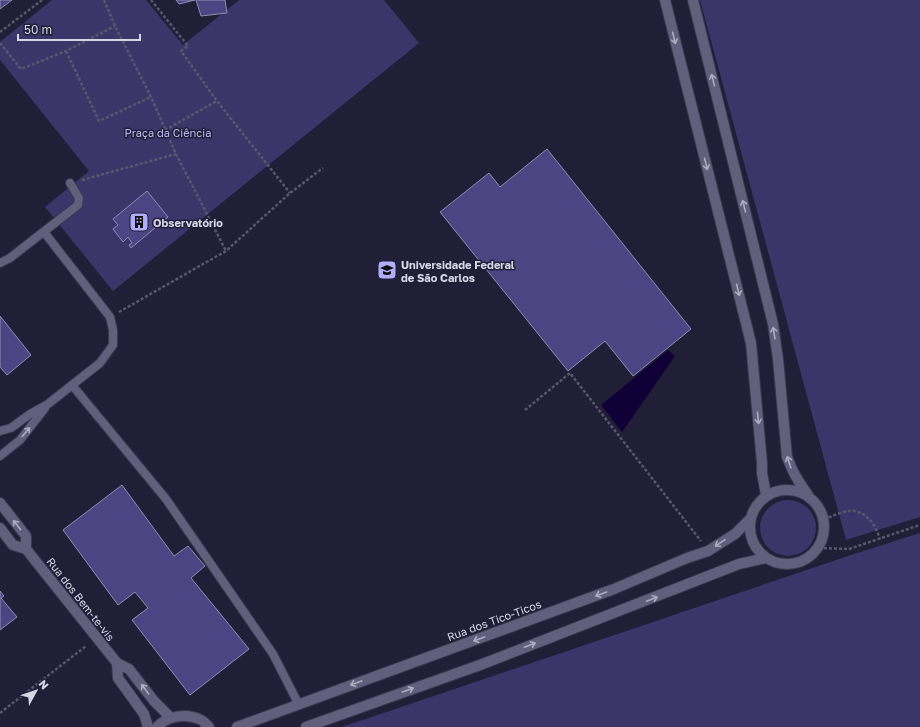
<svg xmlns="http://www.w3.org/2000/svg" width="920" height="727" viewBox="0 0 920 727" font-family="'Golos Text',sans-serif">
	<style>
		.green { fill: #3c3569 }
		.water { fill: #110037 }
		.building { fill: #4d4484; stroke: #8e8dad }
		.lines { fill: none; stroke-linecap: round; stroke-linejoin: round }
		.lane-casing { stroke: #3a3850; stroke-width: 10 }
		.street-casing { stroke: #3a3850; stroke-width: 12 }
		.path { stroke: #59576e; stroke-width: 2.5; stroke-dasharray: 3 2; stroke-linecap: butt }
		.lane { stroke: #615f7c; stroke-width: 8 }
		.street { stroke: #615f7c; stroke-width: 10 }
		.oneway { stroke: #acacc1 }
		.labels { text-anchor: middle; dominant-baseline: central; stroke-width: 3; stroke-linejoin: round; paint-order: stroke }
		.park-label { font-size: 11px; fill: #bebaf3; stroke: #211e38 }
		.poi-label { font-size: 11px; font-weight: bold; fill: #d5d5e6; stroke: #211e38; text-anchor: start }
		.street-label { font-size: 11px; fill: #d5d5e6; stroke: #211e38 }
	</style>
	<rect width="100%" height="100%" fill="#211e38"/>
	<!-- green -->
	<path class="green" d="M52 0H146L183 45 239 0H384L419 43 113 291 45 207 89 171 0 60V42Z
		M700 0H920V517L846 540Z
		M760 528a28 28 0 1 1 56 0a28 28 0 1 1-56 0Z
		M920 533V727H342L851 555Z"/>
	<!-- water -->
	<path class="water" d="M668 350 675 356 622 432 601 405 633 379Z"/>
	<!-- building -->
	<path class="building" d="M0 0H12L0 9Z
		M176 0H195L179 4Z
		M196 0H225L227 13 201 16Z
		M547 149 691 329 633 376 605 341 568 371 440 212 489 173 500 187Z
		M147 191 168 217 131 248 129 245 132 243 128 237 123 242 113 229 118 225 113 219Z
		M0 316 31 355 7 375 0 367Z
		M122 485 174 556 188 546 205 566 191 578 249 649 190 695 132 620 148 608 135 592 118 605 63 530Z
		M0 591 4 596 1 598 17 617 0 630Z"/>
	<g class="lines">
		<defs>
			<path id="lane" d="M0 263 10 258 78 205 79 198 70 183
				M72 385 166 499 273 654 299 705
				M0 431 11 428 30 414 48 404 100 363 113 345V330L110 317 44 232
				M0 456 20 440 45 408"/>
			<path id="street" d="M665 0 751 343 762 463V473L766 495
				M693 0 773 324 778 359 787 457C793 473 798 481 808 495
				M750 527a37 37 0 1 1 74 0a37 37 0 1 1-74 0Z
				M0 503 26 536V549
				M0 528 13 545 26 549 117 663 129 669 154 701 171 718
				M117 663 118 678 144 714 148 727
				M157 727C167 716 186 713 199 719 203 720 206 724 209 727
				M237 727 614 589 687 558 708 551 735 534 750 519
				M306 727 480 665 739 564 766 558"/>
		</defs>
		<!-- lane casing -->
		<use href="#lane" class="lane-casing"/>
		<!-- street casing -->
		<use href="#street" class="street-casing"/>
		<!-- path -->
		<path class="path" d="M104 0 115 26 151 97 176 154 226 251
			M151 0 188 46 181 51 217 101 290 193
			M0 32 42 0
			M0 43 21 69 66 51 115 26
			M66 51 99 121 151 97
			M165 130 217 101
			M82 180 176 154
			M119 312 226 251 290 193 323 168
			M525 410 570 373 701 541
			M824 519C831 517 842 511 849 511 852 510 858 512 861 513 872 519 876 528 880 539
			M819 548 849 549 920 525
			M0 713 86 646"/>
		<!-- lane -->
		<use href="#lane" class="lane"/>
		<!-- street -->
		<use href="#street" class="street"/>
	</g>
	<!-- one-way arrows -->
	<defs><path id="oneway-shaft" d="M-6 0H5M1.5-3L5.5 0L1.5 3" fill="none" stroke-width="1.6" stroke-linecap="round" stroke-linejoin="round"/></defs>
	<g class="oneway">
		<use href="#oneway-shaft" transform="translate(674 38) rotate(76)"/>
		<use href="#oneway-shaft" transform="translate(713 80) rotate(-104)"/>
		<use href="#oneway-shaft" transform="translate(706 164) rotate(76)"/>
		<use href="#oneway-shaft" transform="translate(744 206) rotate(-104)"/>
		<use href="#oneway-shaft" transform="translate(738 290) rotate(76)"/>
		<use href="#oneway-shaft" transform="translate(774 333) rotate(-99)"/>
		<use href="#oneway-shaft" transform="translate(758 418) rotate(85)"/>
		<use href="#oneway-shaft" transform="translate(26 432) rotate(-50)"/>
		<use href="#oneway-shaft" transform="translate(789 462) rotate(-108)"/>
		<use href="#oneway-shaft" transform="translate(17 525) rotate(-128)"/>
		<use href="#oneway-shaft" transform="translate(720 543) rotate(146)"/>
		<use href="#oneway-shaft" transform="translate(601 594) rotate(160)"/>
		<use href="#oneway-shaft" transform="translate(652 599) rotate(-21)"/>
		<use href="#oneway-shaft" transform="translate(479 639) rotate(160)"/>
		<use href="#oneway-shaft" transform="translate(530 645) rotate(-21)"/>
		<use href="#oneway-shaft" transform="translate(356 683) rotate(160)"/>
		<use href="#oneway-shaft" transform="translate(145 689) rotate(-127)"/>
		<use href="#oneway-shaft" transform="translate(408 690) rotate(-20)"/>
	</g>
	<!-- icons -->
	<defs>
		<symbol id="building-square" viewBox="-11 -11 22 22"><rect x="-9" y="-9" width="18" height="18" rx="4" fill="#b3adf9" stroke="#211e38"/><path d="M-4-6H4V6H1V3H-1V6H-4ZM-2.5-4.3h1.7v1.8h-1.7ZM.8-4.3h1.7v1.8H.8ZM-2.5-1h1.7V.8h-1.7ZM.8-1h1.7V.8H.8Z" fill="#111"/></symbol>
		<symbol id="university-square" viewBox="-11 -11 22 22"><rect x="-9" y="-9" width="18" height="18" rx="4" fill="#b3adf9" stroke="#211e38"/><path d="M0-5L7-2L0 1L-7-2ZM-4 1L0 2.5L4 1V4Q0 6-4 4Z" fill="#111"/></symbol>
	</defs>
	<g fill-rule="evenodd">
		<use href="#building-square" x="128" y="211" width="22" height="22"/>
		<use href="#university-square" x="376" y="259" width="22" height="22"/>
	</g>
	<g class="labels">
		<!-- park labels -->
		<g class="park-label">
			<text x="168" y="132">Praça da Ciência</text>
		</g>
		<!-- poi labels -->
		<g class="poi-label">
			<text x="153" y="222">Observatório</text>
			<text x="401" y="264">Universidade Federal<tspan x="401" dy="13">de São Carlos</tspan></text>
		</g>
		<!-- street labels -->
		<g class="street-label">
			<text transform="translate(81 599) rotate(52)">Rua dos Bem-te-vis</text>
			<text transform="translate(494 620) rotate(-20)">Rua dos Tico-Ticos</text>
		</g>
	</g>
	<!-- north arrow -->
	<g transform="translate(36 691) rotate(50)" stroke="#211e38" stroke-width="3" paint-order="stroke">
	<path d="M0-3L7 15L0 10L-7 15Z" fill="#d5d5e6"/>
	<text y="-6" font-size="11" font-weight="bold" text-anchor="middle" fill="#d5d5e6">N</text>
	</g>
	<!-- scale -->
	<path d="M18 34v6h122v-6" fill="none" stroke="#d5d5e6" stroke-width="2"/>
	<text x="24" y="34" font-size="12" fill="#d5d5e6" stroke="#211e38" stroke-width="3" paint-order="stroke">50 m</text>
</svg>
